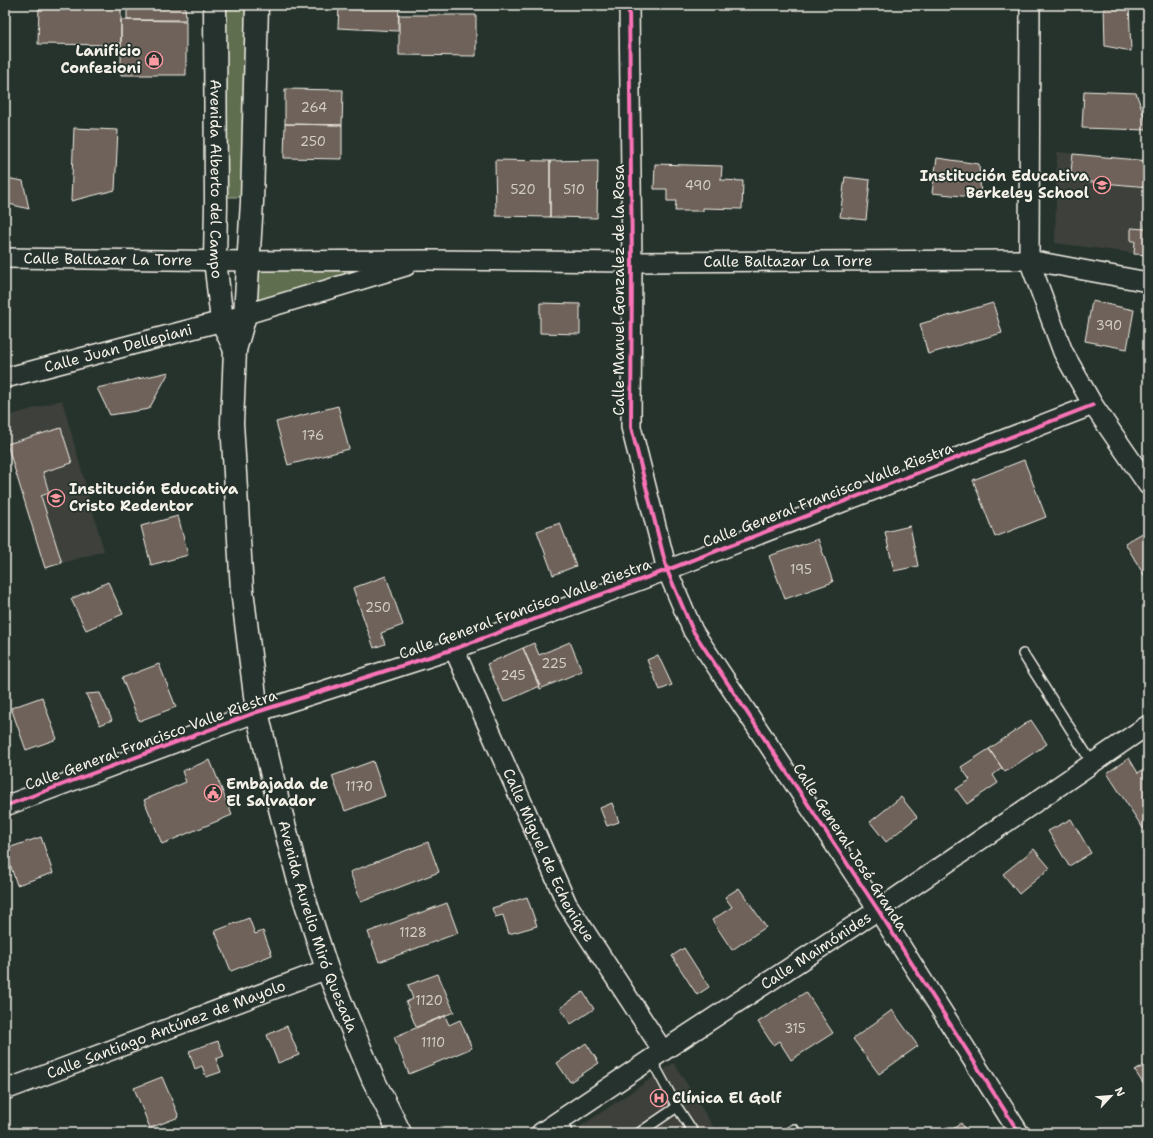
<svg xmlns="http://www.w3.org/2000/svg" width="1153" height="1138" viewBox="0 0 1153 1138" font-family="'Shantell Sans',sans-serif">
	<style>
		.built { fill: #3c413a }
		.green { fill: #5e6e50; stroke: #a9b09c }
		.building { fill: #6e625a; stroke: #f4f1e8 }
		.lines { fill: none; stroke-linecap: round; stroke-linejoin: round }
		.lane-casing { stroke: #f4f1e8; stroke-width: 12 }
		.street-casing { stroke: #f4f1e8; stroke-width: 22 }
		.secondary-casing { stroke: #f4f1e8; stroke-width: 25 }
		.lane { stroke: #26332d; stroke-width: 9 }
		.street { stroke: #26332d; stroke-width: 19 }
		.secondary { stroke: #26332d; stroke-width: 22 }
		.cycleway-casing { stroke: #26332d; stroke-width: 6 }
		.cycleway { stroke: #fb73b8; stroke-width: 4 }
		.labels { text-anchor: middle; dominant-baseline: central; stroke-width: 3.5; stroke-linejoin: round; paint-order: stroke }
		.number-label { font-size: 13px; fill: #d2cdc4 }
		.poi-label { font-size: 15px; font-weight: bold; fill: #f4f1e8; stroke: #26332d; text-anchor: start }
		.street-label { font-size: 15px; fill: #f4f1e8; stroke: #26332d }
	</style>
	<rect width="100%" height="100%" fill="#26332d"/>
	<filter id="ink" filterUnits="userSpaceOnUse"><feTurbulence type="fractalNoise" baseFrequency=".025" numOctaves="2"/><feDisplacementMap in="SourceGraphic" scale="8" xChannelSelector="R" yChannelSelector="G"/><feConvolveMatrix kernelMatrix="1 2 1 2 8 2 1 2 1" color-interpolation-filters="sRGB"/></filter>
	<g filter="url(#ink)">
		<!-- built -->
		<path class="built" d="M1057 152 1148 161V255L1055 243Z
			M62 400 104 551 45 568 5 436V417Z
			M674 1063 717 1133H571Z"/>
		<!-- green -->
		<path class="green" d="M225 5H250L249 197H226Z
			M404 263 252 305 249 265Z"/>
		<!-- building -->
		<path class="building" d="M39 5H121V45L38 44Z
			M127 5H185L186 20H127Z
			M339 5H399L398 31 338 28Z
			M669 5H703V6H669Z
			M1104 5H1129L1131 51 1105 46Z
			M399 15H476V56L399 55Z
			M121 20 186 21V75H121Z
			M285 89 343 90 342 125 285 124Z
			M1084 91 1136 93 1148 126V130L1082 128Z
			M285 124 342 125V159L284 158Z
			M74 128 118 130 115 190 71 201Z
			M1073 154 1148 161V187L1070 180Z
			M937 158 979 164 981 198 932 193Z
			M495 160 550 161V217L496 216Z
			M598 160 597 218 550 217V161Z
			M655 164 722 166 721 180 743 181 742 209 703 208V211H675L676 201H667V189H654Z
			M845 177 870 180 866 220 840 217Z
			M5 178 23 181 29 209 5 203Z
			M1148 195V255L1134 254 1135 241H1131V228L1145 229Z
			M1092 301 1134 310 1127 349 1085 341Z
			M540 303 580 304V334L540 333Z
			M993 303 1002 333 928 354 920 324Z
			M169 372 149 409 110 415 97 388Z
			M338 406 349 449 288 465 276 422Z
			M61 428 72 463 43 472 49 493 41 496 62 563 45 568 7 444Z
			M1024 460 1046 517 995 537 973 480Z
			M178 516 188 555 151 565 141 526Z
			M560 523 576 566 553 575 537 531Z
			M910 526 918 566 894 571 885 532Z
			M1148 530V582L1125 543Z
			M818 539 833 582 785 599 769 556Z
			M386 576 403 625 381 633 385 644 374 648 353 588Z
			M108 582 123 614 86 630 71 599Z
			M570 642 582 671 540 689 523 648 534 643 539 655Z
			M523 648 540 686 504 702 487 664Z
			M658 655 672 685 660 690 647 660Z
			M159 664 176 707 139 721 122 678Z
			M100 693 112 720 100 725 86 694Z
			M42 697 57 739 26 750 11 708Z
			M1031 720 1047 744 1005 772 989 749Z
			M989 749 1002 768 993 775 998 783 967 804 956 789 970 780 961 767Z
			M1129 758 1138 773 1148 766V832L1146 833 1107 773Z
			M210 760 232 815 162 844 144 800 186 782 182 771Z
			M373 761 385 796 345 811 332 776Z
			M901 797 917 817 886 842 870 822Z
			M612 803 619 822 607 826 600 808Z
			M1071 819 1091 853 1069 866 1048 831Z
			M41 837 53 873 17 885 5 849Z
			M428 842 439 872 361 902 350 872Z
			M1034 849 1050 868 1019 894 1003 874Z
			M739 888 766 927 732 950 712 920 732 907 725 897Z
			M527 897 537 926 509 934 503 915 495 917 492 908Z
			M447 903 458 933 379 962 368 932Z
			M249 918 255 934 263 931 272 955 231 971 215 931Z
			M684 948 709 987 697 995 672 956Z
			M438 974 454 1012 416 1027 406 1002 413 999 408 985Z
			M583 992 594 1009 571 1024 560 1008Z
			M806 992 833 1033 791 1060 779 1041 773 1045 758 1022Z
			M892 1010 918 1046 879 1074 853 1039Z
			M445 1016 449 1025 460 1020 472 1048 409 1074 394 1037Z
			M287 1026 299 1055 278 1063 267 1035Z
			M218 1041 224 1056 216 1059 221 1072 206 1077 202 1066 195 1069 189 1051Z
			M586 1043 599 1063 570 1082 557 1063Z
			M1148 1063V1091L1135 1071Z
			M162 1077 179 1117 150 1128 134 1088Z
			M961 1123 968 1133H948Z
			M341 1127 343 1133H323Z"/>
		<g class="lines">
			<defs>
				<path id="lane" d="M1023 654 1092 763
					M651 1059 677 1107 694 1133
					M559 1120 568 1133
					M639 1133 677 1107
					M788 1133 794 1129"/>
				<g id="street">
					<path d="M629 5 632 262 631 427 667 570 693 631 878 910 1019 1133"/>
					<path d="M1030 5 1029 260 1063 352 1093 405 1148 485"/>
					<path id="s1" d="M5 258 248 261 427 260 632 262 1029 260 1148 282"/>
					<path id="s2" d="M5 378 230 319 406 266"/>
					<path id="s3" d="M454 649 567 904 663 1051"/>
					<path d="M5 806 257 712 454 649 667 570 1093 405"/>
					<path id="s4" d="M5 1090 327 969"/>
					<path id="s5" d="M541 1133 663 1051 878 910 1148 725"/>
				</g>
				<g id="secondary">
					<path id="s6" d="M215 5 216 205 215 260 222 321 235 350"/>
					<path id="s7" d="M257 5 252 202 245 315 235 350 232 423 242 590 257 712 277 797 300 885 327 969 373 1079 400 1133"/>
				</g>
			</defs>
			<!-- lane casing -->
			<use href="#lane" class="lane-casing"/>
			<!-- street casing -->
			<use href="#street" class="street-casing"/>
			<!-- secondary casing -->
			<use href="#secondary" class="secondary-casing"/>
			<!-- lane -->
			<use href="#lane" class="lane"/>
			<!-- street -->
			<use href="#street" class="street"/>
			<!-- secondary -->
			<use href="#secondary" class="secondary"/>
			<defs>
				<path id="cycleway" d="M629 5 632 262 631 427 667 570 693 631 878 910 1019 1133
					M5 806 257 712 454 649 667 570 1093 405"/>
			</defs>
			<!-- cycleway casing -->
			<use href="#cycleway" class="cycleway-casing"/>
			<!-- cycleway -->
			<use href="#cycleway" class="cycleway"/>
		</g>
	</g>
	<!-- icons -->
	<defs>
		<symbol id="shop-ring" viewBox="-11 -11 22 22"><circle r="9.5" fill="#26332d" stroke="#ff9aa2" stroke-width="1.5"/><path d="M-5-2.5h2.3a2.7 3.5 0 0 1 5.4 0H5L5.5 6h-11ZM-1.5-2.5h3a1.5 2.3 0 0 0-3 0Z" fill="#ff9aa2"/></symbol>
		<symbol id="school-ring" viewBox="-11 -11 22 22"><circle r="9.5" fill="#26332d" stroke="#ff9aa2" stroke-width="1.5"/><path d="M0-5L7-2L0 1L-7-2ZM-4 1L0 2.5L4 1V4Q0 6-4 4Z" fill="#ff9aa2"/></symbol>
		<symbol id="civic-ring" viewBox="-11 -11 22 22"><circle r="9.5" fill="#26332d" stroke="#ff9aa2" stroke-width="1.5"/><path d="M-.6-6.5H3V-4.5H.6V-3L4-1V1h2V6H-6V1h2V-1L-.6-3ZM-1.2 2.5V6h2.4V2.5Z" fill="#ff9aa2"/></symbol>
		<symbol id="hospital-ring" viewBox="-11 -11 22 22"><circle r="9.5" fill="#26332d" stroke="#ff9aa2" stroke-width="1.5"/><path d="M-5-5h3v3.5h4V-5h3V5h-3V1.5h-4V5h-3Z" fill="#ff9aa2"/></symbol>
	</defs>
	<g fill-rule="evenodd">
		<use href="#shop-ring" x="144" y="50" width="20" height="20"/>
		<use href="#school-ring" x="1092" y="175" width="20" height="20"/>
		<use href="#school-ring" x="46" y="488" width="20" height="20"/>
		<use href="#civic-ring" x="203" y="783" width="20" height="20"/>
		<use href="#hospital-ring" x="649" y="1088" width="20" height="20"/>
	</g>
	<g class="labels">
		<!-- number labels -->
		<g class="number-label">
			<text x="314" y="107">264</text>
			<text x="313" y="141">250</text>
			<text x="698" y="185">490</text>
			<text x="523" y="189">520</text>
			<text x="574" y="189">510</text>
			<text x="1109" y="325">390</text>
			<text x="313" y="435">176</text>
			<text x="801" y="569">195</text>
			<text x="378" y="607">250</text>
			<text x="554" y="663">225</text>
			<text x="513" y="675">245</text>
			<text x="359" y="786">1170</text>
			<text x="413" y="932">1128</text>
			<text x="429" y="1000">1120</text>
			<text x="795" y="1028">315</text>
			<text x="433" y="1042">1110</text>
		</g>
		<!-- poi labels -->
		<g class="poi-label">
			<text x="141" y="51" text-anchor="end">Lanificio<tspan x="141" dy="17">Confezioni</tspan></text>
			<text x="1089" y="176" text-anchor="end">Institución Educativa<tspan x="1089" dy="17">Berkeley School</tspan></text>
			<text x="69" y="489">Institución Educativa<tspan x="69" dy="17">Cristo Redentor</tspan></text>
			<text x="226" y="784">Embajada de<tspan x="226" dy="17">El Salvador</tspan></text>
			<text x="672" y="1098">Clínica El Golf</text>
		</g>
		<!-- street labels -->
		<g class="street-label">
			<text stroke="none"><textPath href="#s6" startOffset="174">Avenida Alberto del Campo</textPath></text>
			<text stroke="none"><textPath href="#s1" startOffset="103">Calle Baltazar La Torre</textPath></text>
			<text stroke="none"><textPath href="#s1" startOffset="783">Calle Baltazar La Torre</textPath></text>
			<text transform="translate(619 290) rotate(-90)">Calle Manuel Gonzalez de la Rosa</text>
			<text stroke="none"><textPath href="#s2" startOffset="117">Calle Juan Dellepiani</textPath></text>
			<text transform="translate(828 495) rotate(-21)">Calle General Francisco Valle Riestra</text>
			<text transform="translate(525 609) rotate(-20)">Calle General Francisco Valle Riestra</text>
			<text transform="translate(151 740) rotate(-20)">Calle General Francisco Valle Riestra</text>
			<text transform="translate(850 847) rotate(57)">Calle General José Granda</text>
			<text stroke="none"><textPath href="#s3" startOffset="227">Calle Miguel de Echenique</textPath></text>
			<text stroke="none"><textPath href="#s7" startOffset="933">Avenida Aurelio Miró Quesada</textPath></text>
			<text stroke="none"><textPath href="#s5" startOffset="330">Calle Maimónides</textPath></text>
			<text stroke="none"><textPath href="#s4" startOffset="172">Calle Santiago Antúnez de Mayolo</textPath></text>
		</g>
	</g>
	<!-- margin -->
	<rect width="1153" height="1138" fill="none" stroke="#26332d" stroke-width="20"/>
	<rect x="10" y="10" width="1133" height="1118" fill="none" stroke="#f4f1e8" stroke-width="1.5" filter="url(#ink)"/>
	<!-- north arrow -->
	<g transform="translate(1111 1096) rotate(64)" stroke="#26332d" stroke-width="3" paint-order="stroke">
	<path d="M0-3L7 15L0 10L-7 15Z" fill="#f4f1e8"/>
	<text y="-6" font-size="11" font-weight="bold" text-anchor="middle" fill="#f4f1e8">N</text>
	</g>
</svg>
